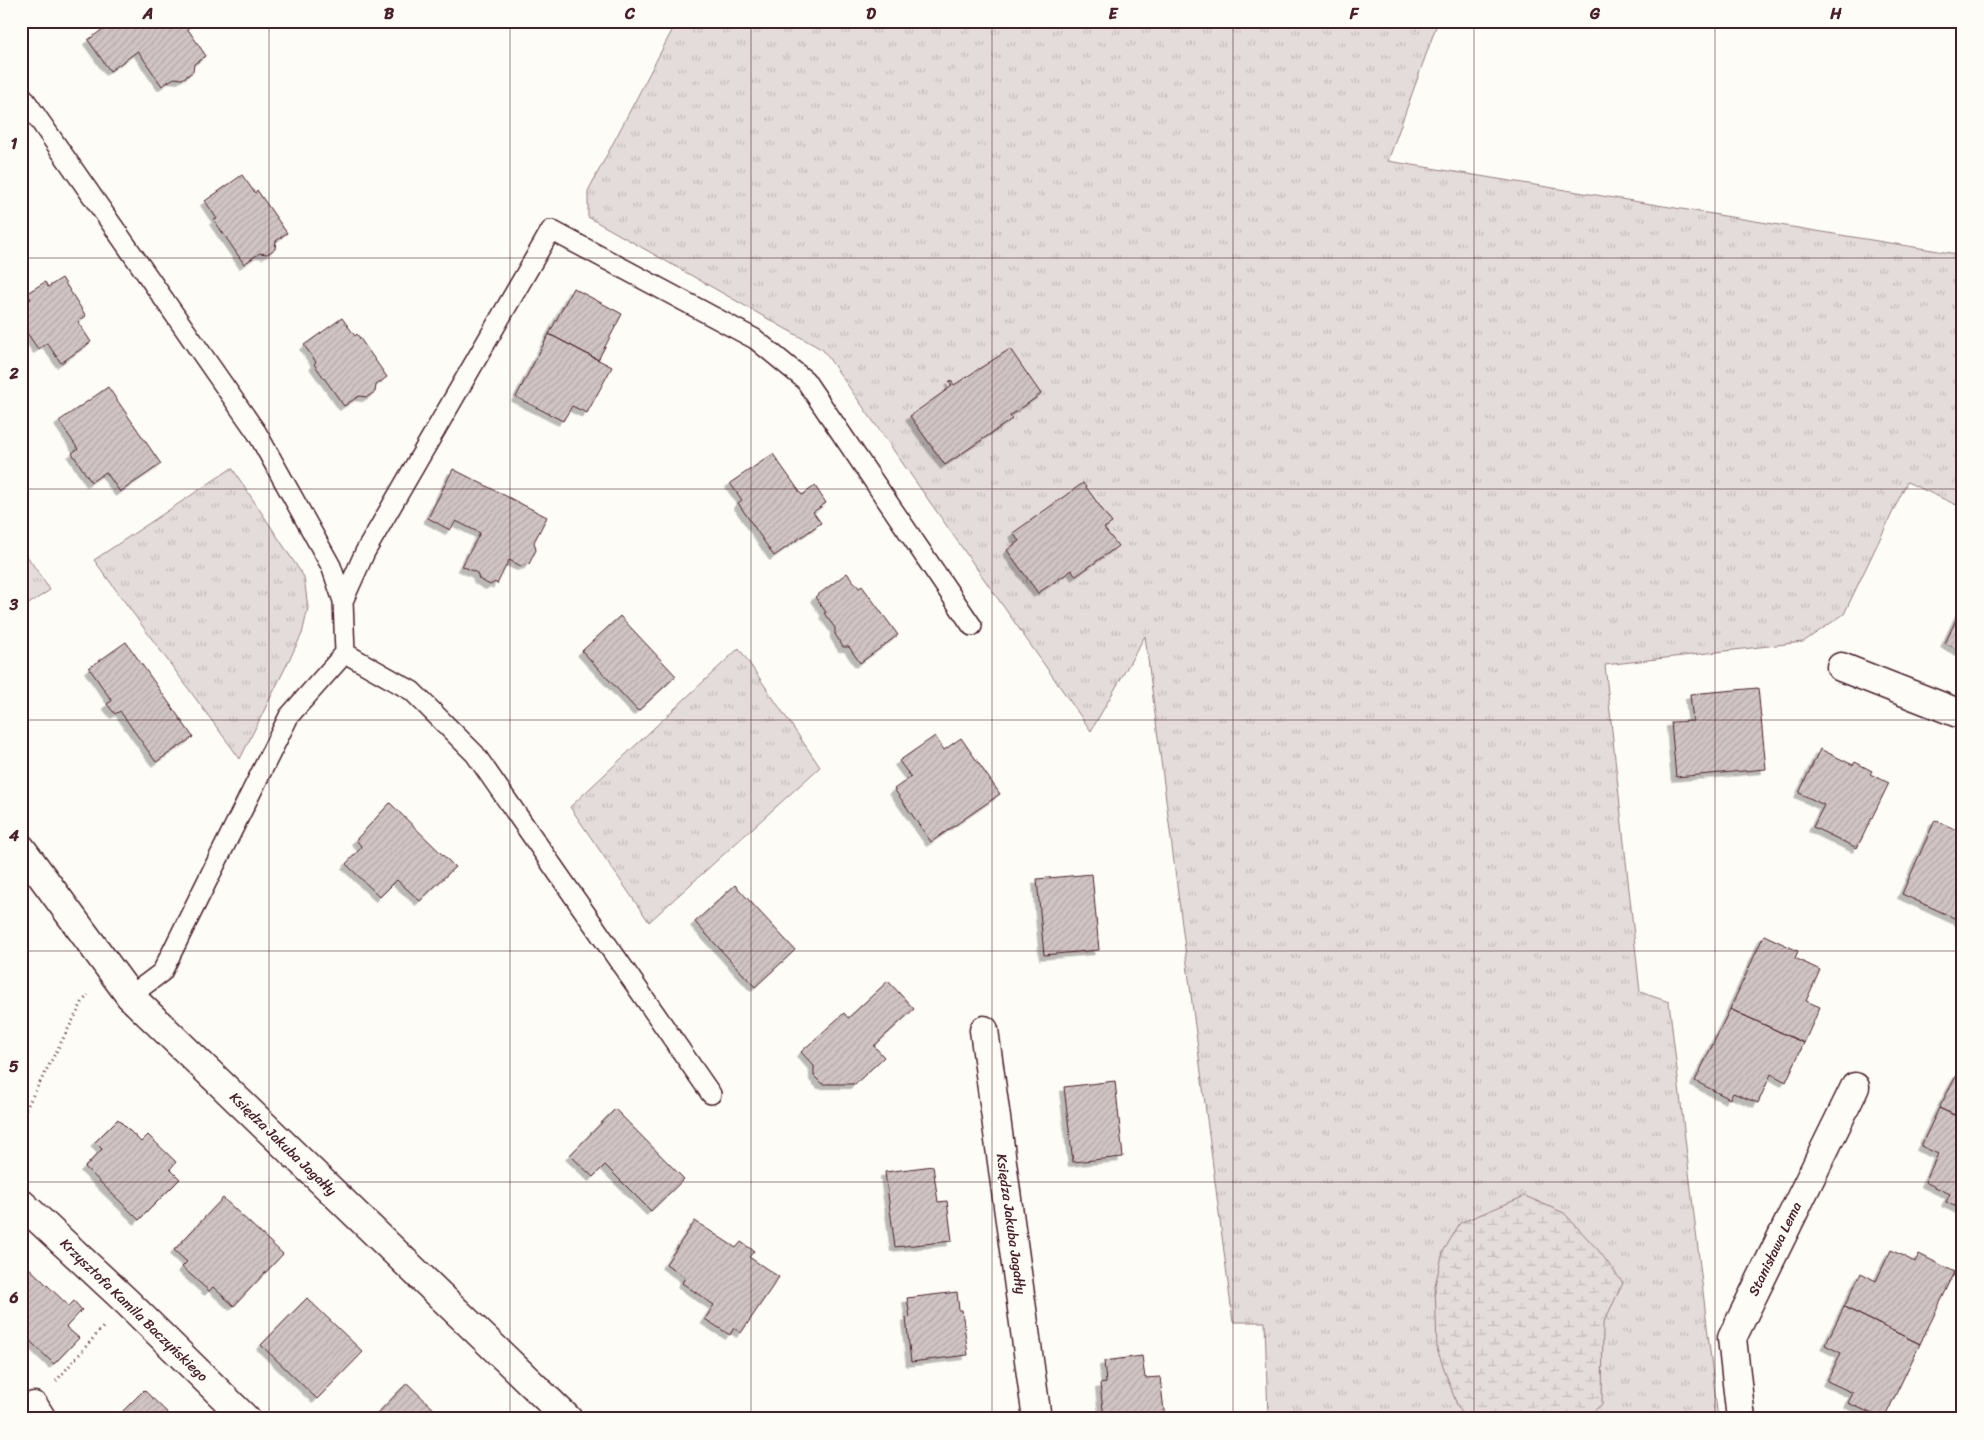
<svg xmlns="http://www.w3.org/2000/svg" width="1984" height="1440" viewBox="0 0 1984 1440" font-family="Sriracha,sans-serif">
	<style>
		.grass { fill: url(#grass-tufts); stroke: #967e82 }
		.wetland { fill: url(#wetland-marsh); stroke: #967e82 }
		.building { fill: url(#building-hatch); stroke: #4a1f2b; filter: url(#shadow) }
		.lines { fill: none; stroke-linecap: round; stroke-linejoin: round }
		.service-casing { stroke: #4a1f2b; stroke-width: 22 }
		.minor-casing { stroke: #4a1f2b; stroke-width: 31 }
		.tertiary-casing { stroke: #4a1f2b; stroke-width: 31 }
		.path { stroke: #4a1f2b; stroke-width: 3; stroke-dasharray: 1 4; stroke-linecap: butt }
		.service { stroke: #fdfcf7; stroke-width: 19 }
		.minor { stroke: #fdfcf7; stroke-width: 28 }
		.tertiary { stroke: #fdfcf7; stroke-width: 28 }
		.grid { fill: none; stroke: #4a1f2b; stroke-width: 1; stroke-opacity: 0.55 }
		.labels { text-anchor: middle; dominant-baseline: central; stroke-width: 5; stroke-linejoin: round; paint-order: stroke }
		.street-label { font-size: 14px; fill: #4a1f2b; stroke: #fdfcf7 }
		.neatline { fill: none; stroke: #4a1f2b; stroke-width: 2 }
		.grid-label { font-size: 16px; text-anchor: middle; font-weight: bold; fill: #4a1f2b }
	</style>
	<defs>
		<pattern id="grass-tufts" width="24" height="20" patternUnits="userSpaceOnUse" patternTransform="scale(1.25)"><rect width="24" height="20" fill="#e3dcda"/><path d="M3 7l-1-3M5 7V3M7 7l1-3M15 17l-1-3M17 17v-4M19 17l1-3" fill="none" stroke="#c4bcbb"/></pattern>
		<pattern id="wetland-marsh" width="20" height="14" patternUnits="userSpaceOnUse" patternTransform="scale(1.25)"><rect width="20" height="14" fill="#e3dcda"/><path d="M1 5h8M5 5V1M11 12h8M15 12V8" fill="none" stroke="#c4bcbb"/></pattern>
		<pattern id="building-hatch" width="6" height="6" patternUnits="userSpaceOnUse" patternTransform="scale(1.25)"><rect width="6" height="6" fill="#d0c5c4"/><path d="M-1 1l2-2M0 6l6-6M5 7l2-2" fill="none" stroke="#b4a9a9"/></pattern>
		<filter id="shadow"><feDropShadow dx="-4.5" dy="4.5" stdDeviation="0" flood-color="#0004"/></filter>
	</defs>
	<rect width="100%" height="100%" fill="#fdfcf7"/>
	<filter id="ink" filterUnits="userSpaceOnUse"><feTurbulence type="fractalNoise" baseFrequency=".02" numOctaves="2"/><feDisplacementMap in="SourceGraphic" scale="10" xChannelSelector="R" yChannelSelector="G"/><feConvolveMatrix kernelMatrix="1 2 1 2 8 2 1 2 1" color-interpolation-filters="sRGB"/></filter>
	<g filter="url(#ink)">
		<!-- grass -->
		<path class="grass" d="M677 21H1438L1388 161 1963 255V508L1907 482 1844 614 1803 642 1605 665 1640 992 1669 1002 1718 1419H1268L1265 1322H1233L1145 636 1091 731 823 350 588 217V191Z
			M232 468 304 577 308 608 302 634 240 759 94 560Z
			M21 547 50 590 21 609Z
			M739 648 820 767 649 922 570 807Z"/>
		<!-- wetland -->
		<path class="wetland" d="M1525 1196 1564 1213 1599 1251 1623 1283 1603 1324 1602 1404 1585 1419H1466L1457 1405 1437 1349 1435 1285 1443 1252 1460 1223Z"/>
		<!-- building -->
		<path class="building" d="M114 21H197L187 28 206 56 194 64 193 72 182 79 174 78 162 86 138 51 110 71 88 40Z
			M242 175 255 193 257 190 287 233 276 241 275 249 267 254 260 253 244 264 214 220 217 219 205 201Z
			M62 278 86 316 78 322 91 342 61 363 47 343 38 349 21 324V306L31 299 27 293 45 282 48 287Z
			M573 288 622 314 598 360 549 334Z
			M342 318 355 336 357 334 387 377 376 385 375 392 367 397 359 396 344 406 314 364 316 362 304 345Z
			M549 334 612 367 587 413 572 406 563 421 516 397Z
			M1010 349 1041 394 1010 416 1012 419 945 465 910 416 952 386 949 382 951 380 954 385Z
			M108 387 161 464 120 492 106 472 91 482 72 453 78 449 59 421Z
			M773 454 802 495 815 486 826 503 813 512 821 523 774 556 738 503 742 500 730 483Z
			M453 469 547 517 534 542 536 550 529 564 521 566 509 560 497 584 495 582 490 585 479 579 477 573 462 566 480 533 456 521 450 530 428 518Z
			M1083 483 1112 523 1104 528 1118 546 1076 576 1072 570 1038 593 1007 550 1019 541 1013 533Z
			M847 573 859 588 862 586 898 635 860 663 849 647H843L835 634V628L824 613 826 612 815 597Z
			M1963 605V652L1945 643Z
			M620 616 676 676 638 711 582 651Z
			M126 642 193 737 156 762 120 711 115 714 107 704 112 701 89 668Z
			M1758 688 1766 769 1676 777 1671 722 1693 721 1690 694Z
			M935 736 944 750 961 738 1000 794 931 842 894 789 911 777 899 761Z
			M1820 749 1853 765 1855 762 1872 771 1870 774 1889 783 1857 848 1813 827 1824 805 1799 793Z
			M390 803 455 867 420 901 397 880 380 897 346 864 362 847 356 840Z
			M1935 820 1963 833V922L1902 894Z
			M1092 874 1099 950 1044 955 1037 879Z
			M735 885 795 950 755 987 695 922Z
			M1764 935 1798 951 1795 958 1820 970 1806 1001 1820 1007 1804 1043 1730 1009Z
			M888 981 914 1009 874 1046 884 1057 855 1084H822L814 1076V1066L801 1052 844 1013 848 1018Z
			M1730 1009 1804 1043 1786 1082 1771 1074 1758 1103 1733 1093 1730 1099 1695 1081Z
			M1958 1073 1963 1075V1119L1939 1108Z
			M1115 1081 1123 1157 1073 1162 1064 1087Z
			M1939 1108 1963 1119V1210L1946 1202 1950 1194 1925 1182 1938 1154 1921 1146Z
			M615 1109 684 1179 651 1211 605 1165 593 1177 570 1155Z
			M118 1119 141 1142 148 1135 176 1162 170 1169 180 1179 139 1220 85 1167 102 1149 95 1142Z
			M933 1166 938 1202 947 1201 952 1241 895 1247 885 1172Z
			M223 1198 283 1254 234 1306 213 1287 209 1291 182 1267 187 1262 174 1250Z
			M695 1221 736 1248 741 1242 754 1251 749 1257 779 1277 741 1333 734 1328 730 1335 705 1319 714 1305 682 1283 685 1277 666 1264Z
			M1891 1250 1915 1262 1919 1254 1955 1272 1920 1344 1844 1307 1861 1273 1876 1281Z
			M26 1265 69 1306 74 1301 82 1310 66 1327 79 1338 54 1364 29 1340 21 1348V1271Z
			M957 1292 959 1310H962L968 1355 911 1362 906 1318 910 1317 907 1298Z
			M307 1298 363 1352 317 1399 261 1345Z
			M1844 1307 1920 1344 1884 1419 1848 1403 1853 1393 1827 1381 1841 1353 1825 1345Z
			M1142 1356 1145 1378 1160 1377 1165 1419H1104L1100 1384 1106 1383 1104 1361Z
			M407 1383 444 1419H372Z
			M144 1390 174 1419H115Z
			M840 1413 846 1419H834Z"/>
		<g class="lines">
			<defs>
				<path id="service" d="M21 94 257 433 331 566 343 601
					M345 653 343 601 365 552 551 230 755 339 805 380 972 626
					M130 996 162 972 289 716 345 653 412 691 475 754 711 1094"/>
				<path id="minor" d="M1841 667 1963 715
					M984 1030 1037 1419
					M21 1203 126 1301 246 1419
					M34 1406 42 1419
					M1741 1419 1732 1338 1855 1087"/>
				<path id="tertiary" d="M21 848 130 996 568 1419"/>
			</defs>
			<!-- service casing -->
			<use href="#service" class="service-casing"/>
			<!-- minor casing -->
			<use href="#minor" class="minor-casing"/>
			<!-- tertiary casing -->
			<use href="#tertiary" class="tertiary-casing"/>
			<!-- path -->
			<path class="path" d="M21 1118 83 1001 88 995
				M56 1381 104 1326"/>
			<!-- service -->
			<use href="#service" class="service"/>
			<!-- minor -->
			<use href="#minor" class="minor"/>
			<!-- tertiary -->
			<use href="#tertiary" class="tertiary"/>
		</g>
	</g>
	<!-- grid -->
	<path class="grid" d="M269 21V1419M510 21V1419M751 21V1419M992 21V1419M1233 21V1419M1474 21V1419M1715 21V1419M21 258H1963M21 489H1963M21 720H1963M21 951H1963M21 1182H1963"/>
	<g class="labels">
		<!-- street labels -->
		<g class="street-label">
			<text transform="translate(283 1144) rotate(44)">Księdza Jakuba Jagałły</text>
			<text transform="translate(1011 1224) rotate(82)">Księdza Jakuba Jagałły</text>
			<text transform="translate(1775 1249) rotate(-64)">Stanisława Lema</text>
			<text transform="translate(134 1310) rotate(44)">Krzysztofa Kamila Baczyńskiego</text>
		</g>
	</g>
	<!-- margin -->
	<rect width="1984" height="1440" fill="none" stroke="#fdfcf7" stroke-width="55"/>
	<rect x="28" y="28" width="1928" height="1384" class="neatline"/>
	<g class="grid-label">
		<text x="148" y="19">A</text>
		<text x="389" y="19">B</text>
		<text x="630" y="19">C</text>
		<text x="871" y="19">D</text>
		<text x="1113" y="19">E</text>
		<text x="1354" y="19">F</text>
		<text x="1595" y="19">G</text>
		<text x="1836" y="19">H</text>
		<text x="14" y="149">1</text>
		<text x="14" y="379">2</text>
		<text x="14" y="610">3</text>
		<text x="14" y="841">4</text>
		<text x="14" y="1072">5</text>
		<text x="14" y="1303">6</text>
	</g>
</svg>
